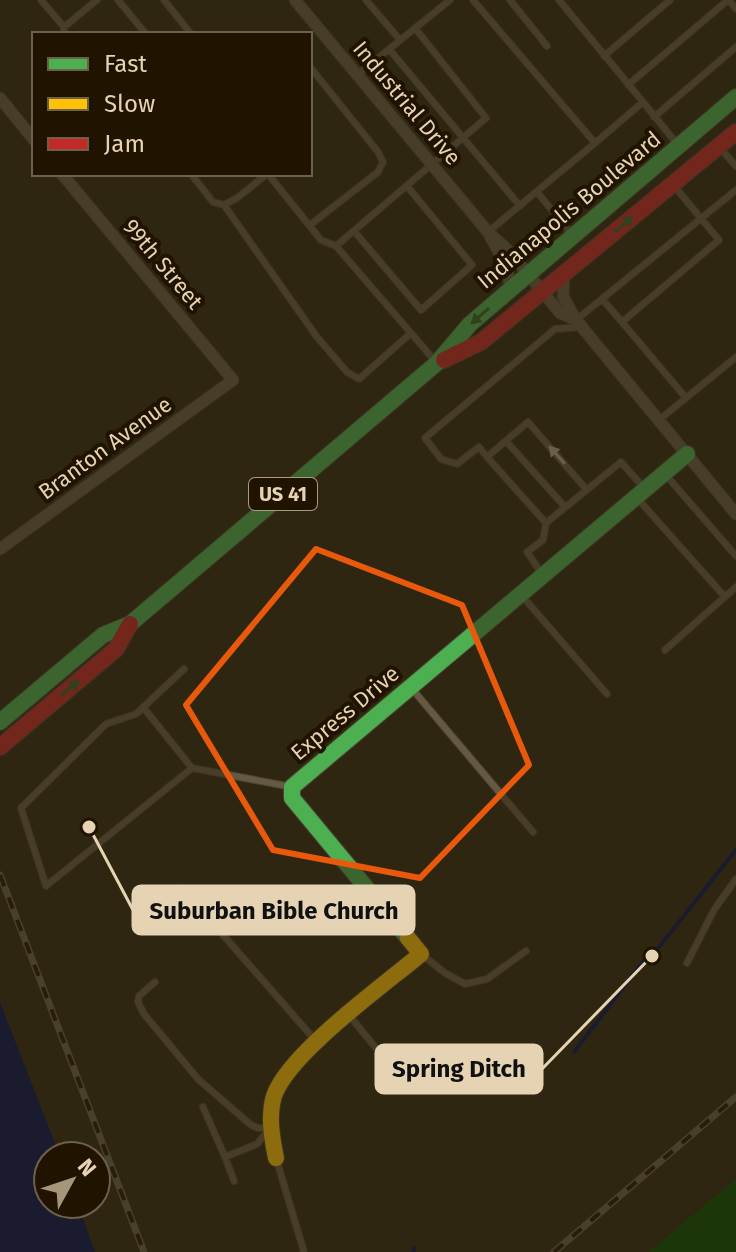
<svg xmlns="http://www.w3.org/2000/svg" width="736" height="1252" viewBox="0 0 736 1252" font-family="'Fira Sans',sans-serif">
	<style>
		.green { fill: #064a02 }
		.water { fill: #040f53 }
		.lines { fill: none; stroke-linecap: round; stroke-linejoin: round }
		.stream { stroke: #040f53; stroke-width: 4 }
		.lane-casing { stroke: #4c4333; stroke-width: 8 }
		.street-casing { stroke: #4c4333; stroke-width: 13 }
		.fast-casing { stroke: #4c4333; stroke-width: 18 }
		.slow-casing { stroke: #4c4333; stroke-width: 18 }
		.jam-casing { stroke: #4c4333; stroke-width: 18 }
		.lane { stroke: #645943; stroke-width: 6 }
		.street { stroke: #645943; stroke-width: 11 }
		.fast { stroke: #4caf50; stroke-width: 16 }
		.slow { stroke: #ffc107; stroke-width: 16 }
		.jam { stroke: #c62828; stroke-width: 16 }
		.rail-casing { stroke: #685f4c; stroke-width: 7 }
		.rail { stroke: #201300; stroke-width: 4; stroke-dasharray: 12; stroke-linecap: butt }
		.oneway { fill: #366128 }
		.oneway2 { fill: #b1a287 }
		.marked { fill: none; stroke: #e8590c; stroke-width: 6; stroke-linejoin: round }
		.labels { text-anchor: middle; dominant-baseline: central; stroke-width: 8; stroke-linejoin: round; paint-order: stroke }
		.shield { fill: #201300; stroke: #aa997e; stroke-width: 2 }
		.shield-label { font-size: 20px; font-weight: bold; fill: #e5d3b4 }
		.street-label { font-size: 22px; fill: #e5d3b4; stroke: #201300 }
		.leader { fill: none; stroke: #e5d3b4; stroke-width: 3 }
		.callout-dot { fill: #e5d3b4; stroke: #201300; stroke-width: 3 }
		.callout { fill: #e5d3b4; stroke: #e5d3b4; stroke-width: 3 }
		.callout-label { font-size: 24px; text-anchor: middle; font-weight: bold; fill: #111 }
	</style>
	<rect width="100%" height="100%" fill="#2f2612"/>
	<!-- green -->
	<path class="green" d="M736 1179V1252H649Z"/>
	<!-- water -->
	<path class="water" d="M0 1002 60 1156H48V1204H78L95 1252H0Z"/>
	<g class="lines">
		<!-- stream -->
		<path class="stream" d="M574 1052 645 959 652 956 736 850
			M413 1252 415 1248"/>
		<defs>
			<path id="lane" d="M41 0 64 27
				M118 0 146 34
				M164 0 191 34
				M366 0 400 40
				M473 0 595 143 643 102 677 144
				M510 0 547 46
				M559 0 643 102
				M729 0 736 9
				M415 28 486 118 336 246 435 361
				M64 34V27L97 0
				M389 49 520 206
				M604 56 670 0
				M357 75 450 0
				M628 85 728 0
				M654 117 736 47
				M721 149 736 166
				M191 174 213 202 224 205 237 198 267 174
				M268 174 321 240 336 246
				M537 192 570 232
				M224 205 317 337 347 372 359 379 411 333
				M310 225 378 172 383 162 378 152 310 67
				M354 231 421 310 472 265 407 186
				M488 232 595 143
				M602 299 622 322 719 240 675 187
				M576 320 736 190
				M622 322 686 398
				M581 327 555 329 425 438 441 459 457 464 479 447 487 457 528 422 586 489
				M659 420 736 357
				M506 441 565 507
				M487 457 546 523
				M665 474 736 556
				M637 498 725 597
				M543 575 527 552 543 540 546 523 621 462 644 488
				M523 597 607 694
				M665 650 736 587
				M184 669 136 714 106 724 21 808 46 886 192 768 292 787
				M413 690 533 832
				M143 707 192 768
				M182 888 315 1040
				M421 954 445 973 465 984 487 979 526 951
				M687 963 714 910 736 879
				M155 982 139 996 138 1002 144 1014 198 1079 251 1125 258 1128H270
				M349 1015 410 1090
				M203 1107 225 1157 257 1144 268 1131
				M225 1157 234 1181
				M276 1158 304 1252"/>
			<path id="street" d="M295 0 488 232 510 252 560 313 576 320
				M0 98 34 140
				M490 236 507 267 510 289
				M564 276 563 296 576 320 736 514
				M0 549 233 380 62 174"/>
			<path id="fast" d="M0 722 103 635 130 624 437 363 470 324 736 97
				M408 938 292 798V787L687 454"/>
			<path id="slow" d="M276 1158C272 1138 268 1116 274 1096 288 1054 384 985 421 954L408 938"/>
			<path id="jam" d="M444 360 481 342 736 132
				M0 747 116 649 130 624"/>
		</defs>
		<!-- lane casing -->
		<use href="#lane" class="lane-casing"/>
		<!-- street casing -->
		<use href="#street" class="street-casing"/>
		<!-- fast casing -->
		<use href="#fast" class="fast-casing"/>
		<!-- slow casing -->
		<use href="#slow" class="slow-casing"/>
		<!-- jam casing -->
		<use href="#jam" class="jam-casing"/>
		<!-- lane -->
		<use href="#lane" class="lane"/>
		<!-- street -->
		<use href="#street" class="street"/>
		<!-- fast -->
		<use href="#fast" class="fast"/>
		<!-- slow -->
		<use href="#slow" class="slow"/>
		<!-- jam -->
		<use href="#jam" class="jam"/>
		<defs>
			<path id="rail" d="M0 875 144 1252
				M554 1252 736 1097"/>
		</defs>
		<!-- rail casing -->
		<use href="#rail" class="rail-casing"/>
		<!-- rail -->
		<use href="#rail" class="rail"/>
	</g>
	<!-- one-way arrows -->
	<defs><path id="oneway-solid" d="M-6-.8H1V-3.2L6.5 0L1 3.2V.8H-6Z" transform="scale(2)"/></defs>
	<g class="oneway">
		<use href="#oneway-solid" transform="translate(624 224) rotate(-40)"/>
		<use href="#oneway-solid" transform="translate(480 316) rotate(139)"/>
		<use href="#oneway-solid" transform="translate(70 688) rotate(-40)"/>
	</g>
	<use class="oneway2" href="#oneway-solid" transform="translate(557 455) rotate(-131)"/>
	<!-- marked area -->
	<path d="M0 0H736V1252H0ZM316 549 462 605 529 765 420 878 273 850 186 705Z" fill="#2f2612" fill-opacity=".55" fill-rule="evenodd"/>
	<path class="marked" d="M316 549 462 605 529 765 420 878 273 850 186 705Z"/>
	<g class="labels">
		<!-- shield labels -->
		<rect class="shield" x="249" y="478" width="68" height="32" rx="6"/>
		<g class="shield-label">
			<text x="283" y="494">US 41</text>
		</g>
		<!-- street labels -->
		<g class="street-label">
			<text transform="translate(407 103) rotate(50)">Industrial Drive</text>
			<text transform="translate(569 210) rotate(-40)">Indianapolis Boulevard</text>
			<text transform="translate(163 264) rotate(50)">99th Street</text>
			<text transform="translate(105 448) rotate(-36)">Branton Avenue</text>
			<text transform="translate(345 713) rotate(-40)">Express Drive</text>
		</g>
	</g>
	<!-- callouts -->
	<path class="leader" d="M89 827L133 910M652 956L542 1069"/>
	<g class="callout-dot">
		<circle cx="89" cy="827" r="8"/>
		<circle cx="652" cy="956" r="8"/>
	</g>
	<g class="callout">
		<rect x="133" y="886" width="281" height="48" rx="8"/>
		<rect x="376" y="1045" width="166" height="48" rx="8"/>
	</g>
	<g class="callout-label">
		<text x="274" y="919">Suburban Bible Church</text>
		<text x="459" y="1077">Spring Ditch</text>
	</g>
	<!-- legend -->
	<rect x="32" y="32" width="280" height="144" fill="#201300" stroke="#6f6048" stroke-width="2"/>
	<rect x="48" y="58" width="40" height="12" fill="#4caf50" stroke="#6f6048" stroke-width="2"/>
	<text x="104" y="72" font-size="24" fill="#e5d3b4">Fast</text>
	<rect x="48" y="98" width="40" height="12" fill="#ffc107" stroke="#6f6048" stroke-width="2"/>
	<text x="104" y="112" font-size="24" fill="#e5d3b4">Slow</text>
	<rect x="48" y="138" width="40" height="12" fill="#c62828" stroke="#6f6048" stroke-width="2"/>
	<text x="104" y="152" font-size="24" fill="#e5d3b4">Jam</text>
	<!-- north arrow -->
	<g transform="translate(72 1180) rotate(50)"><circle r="38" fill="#201300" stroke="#6f6048" stroke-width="2"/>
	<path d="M0-6L14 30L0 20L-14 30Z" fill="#a5967b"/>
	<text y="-12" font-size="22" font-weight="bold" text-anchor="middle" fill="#e5d3b4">N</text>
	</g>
</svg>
